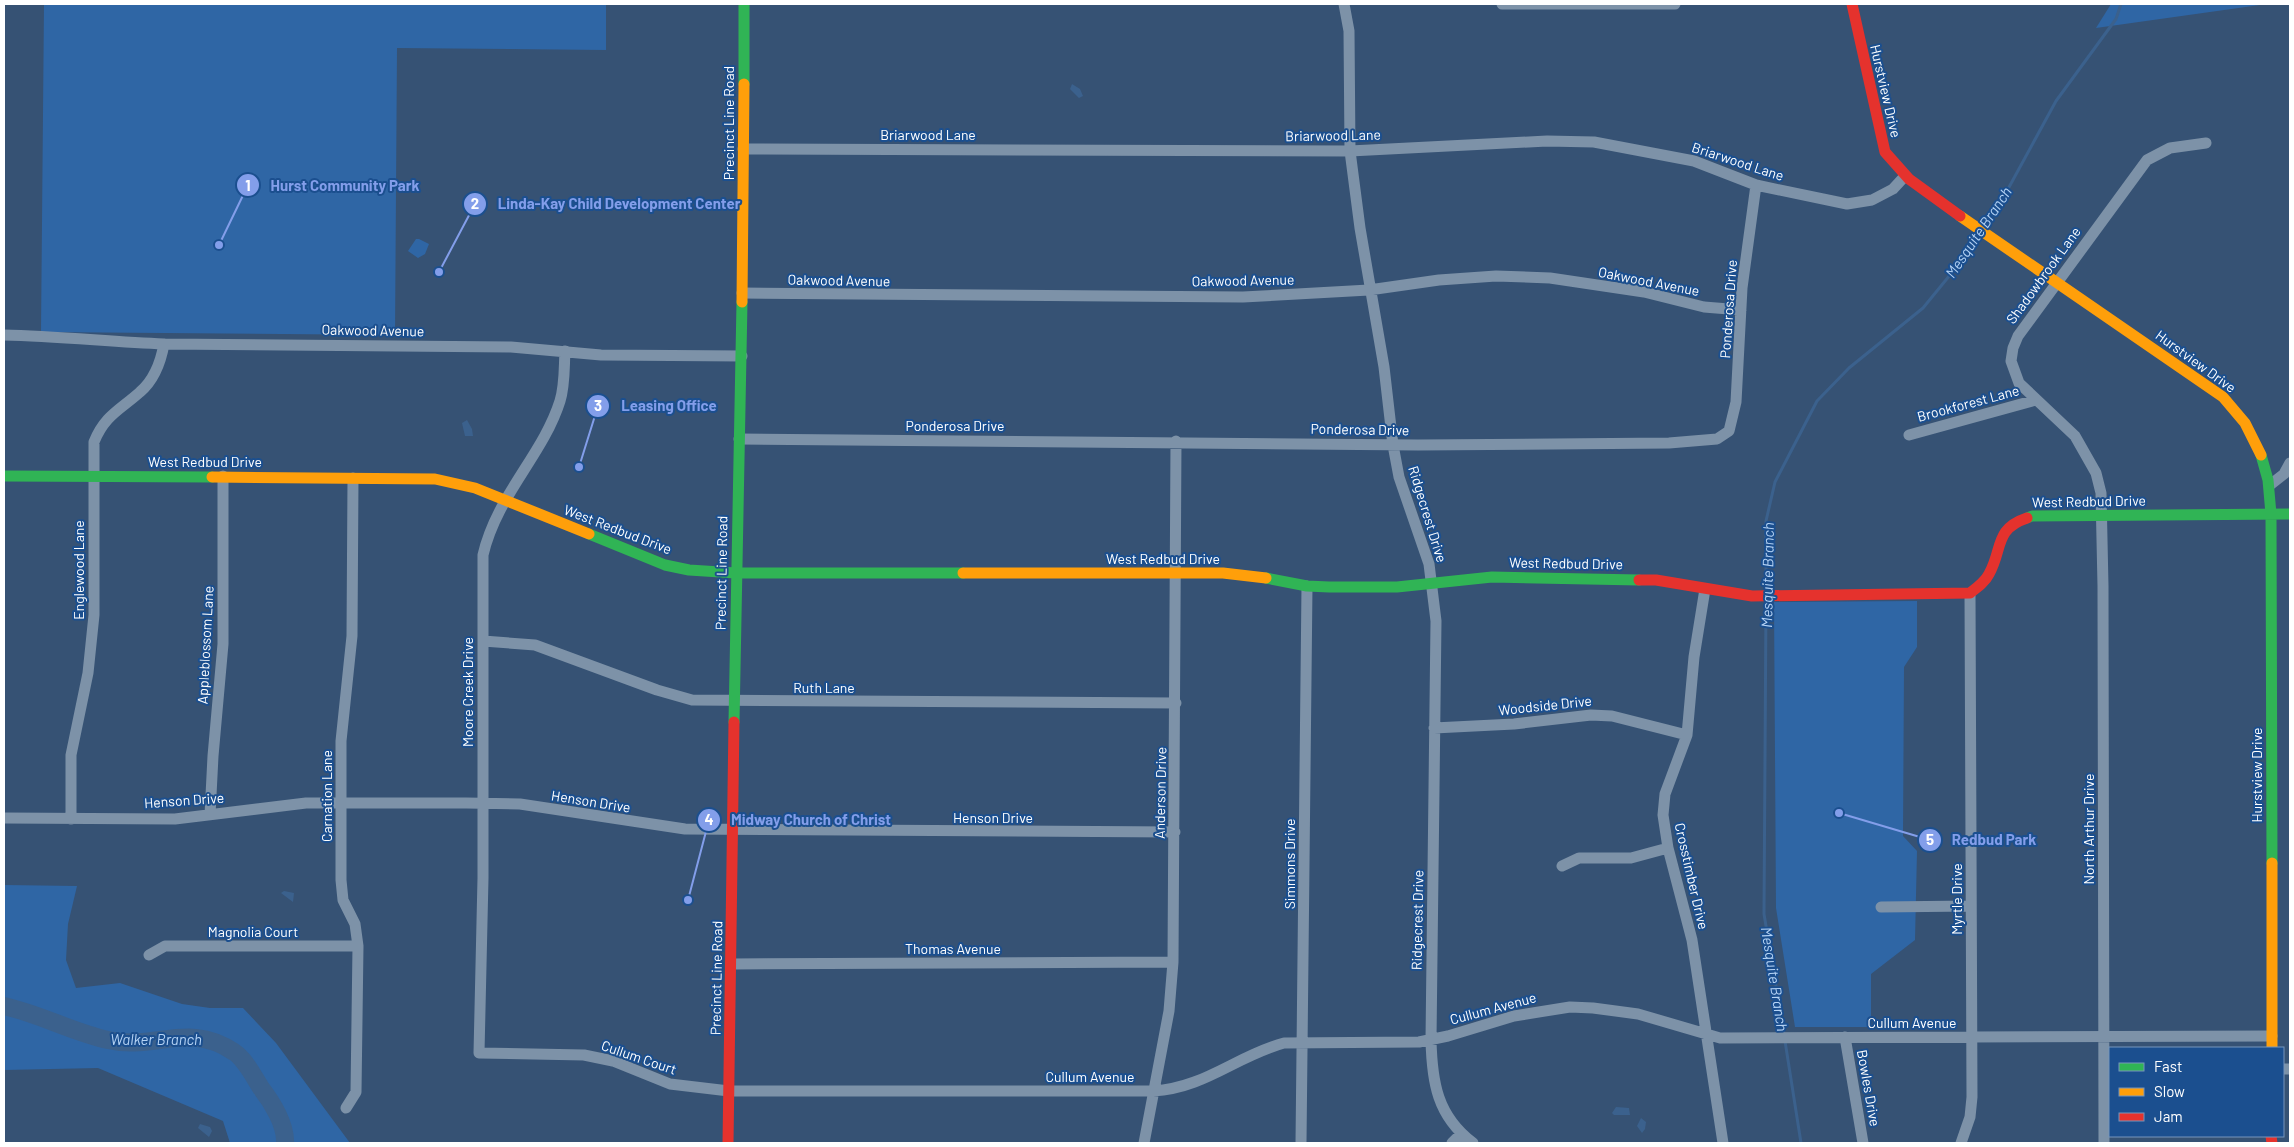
<svg xmlns="http://www.w3.org/2000/svg" width="2294" height="1147" viewBox="0 0 2294 1147" font-family="Barlow,sans-serif">
	<style>
		.green { fill: #2f66a5 }
		.water { fill: #3b618d }
		.lines { fill: none; stroke-linecap: round; stroke-linejoin: round }
		.stream { stroke: #3b618d; stroke-width: 3 }
		.river { stroke: #3b618d; stroke-width: 18 }
		.street { stroke: #7d92a8; stroke-width: 11 }
		.fast { stroke: #30b455; stroke-width: 11 }
		.slow { stroke: #ff9f0a; stroke-width: 11 }
		.jam { stroke: #e5322d; stroke-width: 11 }
		.labels { text-anchor: middle; dominant-baseline: central; stroke-width: 4; stroke-linejoin: round; paint-order: stroke }
		.street-label { font-size: 14px; fill: #fff; stroke: #1b4f8f }
		.water-label { font-size: 15px; font-style: italic; fill: #b5d3f5; stroke: #1b4f8f }
		.leader { fill: none; stroke: #839eea; stroke-width: 2 }
		.callout-dot { fill: #839eea; stroke: #1b4f8f; stroke-width: 2 }
		.mark-label { font-size: 15px; text-anchor: middle; font-weight: bold; fill: #fff }
		.callout-label { font-size: 15px; text-anchor: middle; font-weight: bold; fill: #839eea; stroke: #1b4f8f; stroke-width: 4; stroke-linejoin: round; paint-order: stroke }
	</style>
	<rect width="100%" height="100%" fill="#365274"/>
	<!-- green -->
	<path class="green" d="M44 4H606V50L397 48 395 335 41 332Z
		M2111 4H2267L2096 28Z
		M416 239H419L429 244 425 254 418 258 408 251Z
		M1917 601V647L1904 667 1903 836 1917 851 1915 940 1871 974V1027H1795L1776 908 1774 602Z
		M4 885 77 886 68 924 66 960 76 988 120 983 182 1004 210 1008H243L276 1043 350 1143H230L223 1121 98 1068 4 1070Z"/>
	<!-- water -->
	<path class="water" d="M1072 84 1080 89 1083 96 1079 98 1070 89Z
		M467 420 472 429 473 436H465L462 423Z
		M284 891 294 893 293 902 281 893Z
		M1616 1107 1629 1108 1630 1115H1614L1612 1113Z
		M1641 1118 1646 1122 1645 1129 1642 1133 1637 1126Z
		M200 1124 210 1127 212 1131 209 1137 198 1128Z"/>
	<g class="lines">
		<!-- stream -->
		<path class="stream" d="M1983 228 2002 200 2056 101 2116 19 2121 4
			M1766 591V521L1775 482 1817 401 1849 368 1923 308 1959 264 1978 235
			M1766 600 1764 914 1784 1034
			M1785 1041 1801 1143"/>
		<!-- river -->
		<path class="river" d="M4 1006C40 1014 72 1032 108 1040 154 1051 189 1021 234 1052 245 1059 254 1077 261 1088 272 1102 286 1125 285 1143"/>
		<!-- street -->
		<path class="street" d="M1344 4 1349 31 1350 151 1360 228 1384 367 1393 445 1399 477 1429 564 1436 621 1431 1040C1432 1082 1437 1116 1473 1143
			M1502 4H1675
			M743 149 1350 151 1547 141 1594 142 1694 161 1756 185 1847 204 1872 200 1893 189 1905 176
			M742 293 1243 297 1369 290 1439 280 1496 276 1550 278 1644 292 1704 307 1741 310
			M4 335C58 336 111 342 164 344L511 347 601 355 742 356
			M565 351C564 367 565 385 560 401 543 455 497 495 483 555V878L479 1053 584 1055 613 1061 670 1084 729 1091H1153C1205 1088 1236 1056 1284 1043L1419 1042 1448 1036 1514 1016 1570 1007 1593 1008 1638 1014 1720 1038 2272 1036
			M1909 435 2036 400
			M739 439 1418 445 1669 443 1717 439 1729 431 1736 402 1742 288 1756 185
			M2270 485 2284 474 2290 463
			M1705 589 1694 657 1687 735 1665 794 1663 815 1668 848 1692 940 1723 1143
			M483 641 535 645 657 690 692 700 1176 703
			M1434 728 1514 724 1591 715 1612 716 1687 735
			M210 815 213 756 223 644V476
			M4 818 175 819 306 803H466L520 804 685 829 1175 832
			M71 819V755L88 673 94 615V442C105 415 120 410 140 392 154 380 161 361 164 344
			M1562 866 1579 858H1631L1668 848
			M1881 907 1971 906
			M149 955 165 946H358
			M732 964 1173 962
			M1845 1037 1863 1143
			M2283 1069H2290
			M346 1108 356 1092 358 946 355 924 343 900 341 880V741L352 636 353 478
			M1144 1143 1169 1011 1173 962 1176 441
			M1301 1143 1307 586
			M1452 1143 1461 1134
			M1961 1143 1970 1117 1972 1097 1970 593
			M2104 1143 2103 586 2101 493 2096 473 2075 436 2019 383 2011 361 2013 348 2018 336 2147 160 2170 148 2206 143"/>
		<!-- fast -->
		<path class="fast" d="M744 84V4
			M2261 455 2268 480 2271 514 2272 863
			M4 476 212 477
			M2027 518 2032 516 2290 514
			M589 534 665 565 689 570 736 573H963
			M1266 578 1307 586 1329 587H1397L1492 577 1639 580
			M734 722 742 302"/>
		<!-- slow -->
		<path class="slow" d="M1960 216 2223 397 2245 423 2261 455
			M742 302 744 84
			M212 477 435 479 475 488 589 534
			M963 573H1223L1266 578
			M2272 863V1048"/>
		<!-- jam -->
		<path class="jam" d="M1852 4 1885 152 1909 179 1960 216
			M1639 580H1656L1752 596 1970 593C1978 587 1985 582 1989 574 2003 549 1994 529 2027 518
			M2271 1136 2272 1143
			M728 1143 734 722"/>
	</g>
	<g class="labels">
		<!-- street labels -->
		<g class="street-label">
			<text transform="translate(1886 91) rotate(77)">Hurstview Drive</text>
			<text transform="translate(728 123) rotate(-90)">Precinct Line Road</text>
			<text x="928" y="134">Briarwood Lane</text>
			<text transform="translate(1333 135) rotate(-1)">Briarwood Lane</text>
			<text transform="translate(1738 161) rotate(18)">Briarwood Lane</text>
			<text transform="translate(2043 275) rotate(-54)">Shadowbrook Lane</text>
			<text transform="translate(839 280) rotate(1)">Oakwood Avenue</text>
			<text transform="translate(1243 280) rotate(-1)">Oakwood Avenue</text>
			<text transform="translate(1649 281) rotate(11)">Oakwood Avenue</text>
			<text transform="translate(1728 309) rotate(-86)">Ponderosa Drive</text>
			<text transform="translate(373 330) rotate(1)">Oakwood Avenue</text>
			<text transform="translate(2196 361) rotate(36)">Hurstview Drive</text>
			<text transform="translate(1968 403) rotate(-15)">Brookforest Lane</text>
			<text x="955" y="425">Ponderosa Drive</text>
			<text transform="translate(1360 429) rotate(1)">Ponderosa Drive</text>
			<text x="205" y="461">West Redbud Drive</text>
			<text transform="translate(2089 501) rotate(-1)">West Redbud Drive</text>
			<text transform="translate(1428 514) rotate(73)">Ridgecrest Drive</text>
			<text transform="translate(618 529) rotate(21)">West Redbud Drive</text>
			<text x="1163" y="558">West Redbud Drive</text>
			<text transform="translate(1566 563) rotate(1)">West Redbud Drive</text>
			<text transform="translate(78 570) rotate(-90)">Englewood Lane</text>
			<text transform="translate(721 573) rotate(-89)">Precinct Line Road</text>
			<text transform="translate(205 645) rotate(-87)">Appleblossom Lane</text>
			<text x="824" y="687">Ruth Lane</text>
			<text transform="translate(467 692) rotate(-90)">Moore Creek Drive</text>
			<text transform="translate(1545 705) rotate(-6)">Woodside Drive</text>
			<text transform="translate(2256 775) rotate(-90)">Hurstview Drive</text>
			<text transform="translate(1160 793) rotate(-89)">Anderson Drive</text>
			<text transform="translate(326 796) rotate(-90)">Carnation Lane</text>
			<text transform="translate(184 800) rotate(-4)">Henson Drive</text>
			<text transform="translate(591 801) rotate(9)">Henson Drive</text>
			<text x="993" y="817">Henson Drive</text>
			<text transform="translate(2088 829) rotate(-90)">North Arthur Drive</text>
			<text transform="translate(1289 864) rotate(-90)">Simmons Drive</text>
			<text transform="translate(1692 876) rotate(77)">Crosstimber Drive</text>
			<text transform="translate(1956 899) rotate(-90)">Myrtle Drive</text>
			<text transform="translate(1417 920) rotate(-89)">Ridgecrest Drive</text>
			<text x="253" y="931">Magnolia Court</text>
			<text x="953" y="948">Thomas Avenue</text>
			<text transform="translate(716 978) rotate(-89)">Precinct Line Road</text>
			<text transform="translate(1493 1008) rotate(-15)">Cullum Avenue</text>
			<text x="1912" y="1022">Cullum Avenue</text>
			<text transform="translate(639 1057) rotate(19)">Cullum Court</text>
			<text x="1090" y="1076">Cullum Avenue</text>
			<text transform="translate(1869 1088) rotate(80)">Bowles Drive</text>
		</g>
		<!-- water labels -->
		<g class="water-label">
			<text transform="translate(1978 232) rotate(-56)">Mesquite Branch</text>
			<text transform="translate(1767 575) rotate(-89)">Mesquite Branch</text>
			<text transform="translate(1775 979) rotate(81)">Mesquite Branch</text>
			<text x="156" y="1039">Walker Branch</text>
		</g>
	</g>
	<!-- callouts -->
	<path class="leader" d="M219 245L248 185M439 272L475 204M579 467L598 406M688 900L709 820M1839 813L1930 840"/>
	<g class="callout-dot">
		<circle cx="219" cy="245" r="5"/>
		<circle cx="439" cy="272" r="5"/>
		<circle cx="579" cy="467" r="5"/>
		<circle cx="688" cy="900" r="5"/>
		<circle cx="1839" cy="813" r="5"/>
		<circle cx="248" cy="185" r="12"/>
		<circle cx="475" cy="204" r="12"/>
		<circle cx="598" cy="406" r="12"/>
		<circle cx="709" cy="820" r="12"/>
		<circle cx="1930" cy="840" r="12"/>
	</g>
	<g class="mark-label">
		<text x="248" y="191">1</text>
		<text x="475" y="209">2</text>
		<text x="598" y="411">3</text>
		<text x="709" y="825">4</text>
		<text x="1930" y="845">5</text>
	</g>
	<g class="callout-label">
		<text x="345" y="191">Hurst Community Park</text>
		<text x="619" y="209">Linda-Kay Child Development Center</text>
		<text x="669" y="411">Leasing Office</text>
		<text x="811" y="825">Midway Church of Christ</text>
		<text x="1994" y="845">Redbud Park</text>
	</g>
	<!-- border -->
	<rect width="2294" height="1147" fill="none" stroke="#ffffff" stroke-width="10"/>
	<!-- legend -->
	<rect x="2109" y="1047" width="175" height="90" fill="#1b4f8f" stroke="#7695bc"/>
	<rect x="2119" y="1063" width="25" height="8" fill="#30b455" stroke="#7695bc"/>
	<text x="2154" y="1072" font-size="15" fill="#ffffff">Fast</text>
	<rect x="2119" y="1088" width="25" height="8" fill="#ff9f0a" stroke="#7695bc"/>
	<text x="2154" y="1097" font-size="15" fill="#ffffff">Slow</text>
	<rect x="2119" y="1113" width="25" height="8" fill="#e5322d" stroke="#7695bc"/>
	<text x="2154" y="1122" font-size="15" fill="#ffffff">Jam</text>
</svg>
